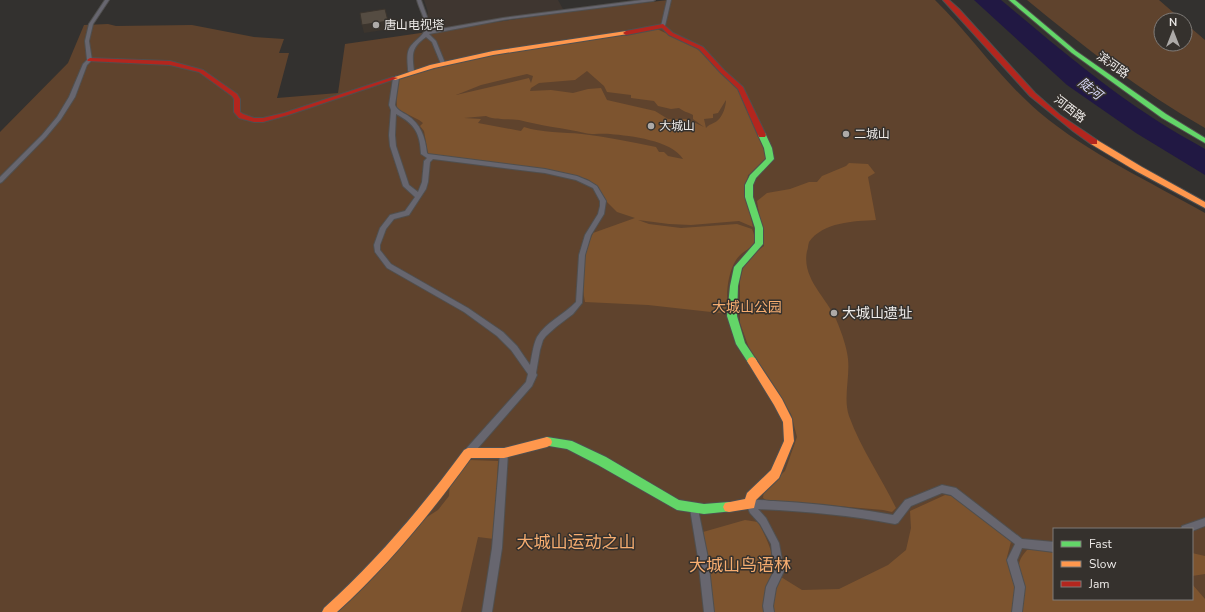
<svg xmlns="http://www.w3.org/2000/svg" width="1205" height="612" viewBox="0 0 1205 612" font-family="'Nunito Sans','Noto Sans SC',sans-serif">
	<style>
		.built { fill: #3f3630 }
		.green { fill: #5f432d; fill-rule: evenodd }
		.forest { fill: #7d542f; fill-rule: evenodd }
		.water { fill: #211843 }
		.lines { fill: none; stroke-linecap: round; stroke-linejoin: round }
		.street-casing { stroke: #504f4e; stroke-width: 2 }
		.fast-casing { stroke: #504f4e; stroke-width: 2 }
		.slow-casing { stroke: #504f4e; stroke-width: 2 }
		.jam-casing { stroke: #504f4e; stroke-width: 2 }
		.street { fill: #67666f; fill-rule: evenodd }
		.fast { fill: #63d668; fill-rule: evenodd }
		.slow { fill: #ff974d; fill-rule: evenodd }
		.jam { fill: #b3261e; fill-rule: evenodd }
		.shaded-wall { fill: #3c352e }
		.building { fill: #554c42; stroke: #3c352e }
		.poi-dot { fill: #adaaa8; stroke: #35312d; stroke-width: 1.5 }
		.labels { text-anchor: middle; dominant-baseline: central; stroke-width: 3; stroke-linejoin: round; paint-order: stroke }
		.far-poi-label { font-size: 12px; fill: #eeebe9; stroke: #35312d; text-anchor: start }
		.far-street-label { font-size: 12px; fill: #eeebe9; stroke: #35312d }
		.far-water-label { font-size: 13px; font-style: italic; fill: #d7d6f8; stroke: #35312d }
		.park-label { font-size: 14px; fill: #f6ad70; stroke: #35312d }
		.poi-label { font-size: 14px; fill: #eeebe9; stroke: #35312d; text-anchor: start }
		.near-park-label { font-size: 17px; fill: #f6ad70; stroke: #35312d }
	</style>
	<rect width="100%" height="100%" fill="#33312f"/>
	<!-- built -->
	<path class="built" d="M424 0H558L563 9 437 29 430 27 427 17 428 12Z"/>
	<!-- green -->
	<path class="green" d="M668 0H935C971 35 1000 79 1039 112 1089 154 1149 181 1205 213V612H0V132L68 63 84 25 108 24 116 26 192 25 254 37 284 39 279 53H289L277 98 338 93 345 44 565 12ZM1054 529H1192V599H1054Z
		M1027 0H1159L1182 20H1161V44H1185V23L1205 40V128C1141 92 1083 46 1027 0Z"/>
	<!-- forest -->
	<path class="forest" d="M657 29 695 47 737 85 767 153V160L756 170 748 175 746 194 753 227 739 221 691 225 669 224 638 220 649 224 681 228 737 224 752 229C761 250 745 246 736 260 727 274 725 299 729 314L648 305 585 302C580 277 583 256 593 233L635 218 617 212 604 199 594 184 587 179 543 170 428 154 424 131 420 126 423 123 419 120 397 109 396 83 401 77 416 72 507 51 619 36ZM587 71 604 86 607 92 631 95V98L654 101 658 106 671 109 679 108C684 112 688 112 693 115V119L704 127 687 119H668L655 111 607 100 601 88 588 89 573 93 551 90 530 91 531 88 539 83 575 80ZM527 74 533 76 531 83 529 78 456 95 481 85ZM726 100C726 106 723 116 717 121 713 124 709 124 706 128L704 119 713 118V114L718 113ZM486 116C497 121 508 118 519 120 541 126 564 128 585 133 593 135 602 133 610 134 631 136 671 140 683 159L668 156 664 152H659L656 147C631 142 607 137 582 134 563 132 542 133 524 127L521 131 478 123 481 119 464 118Z
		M849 163 868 164 875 173 868 177 876 220C854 221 823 222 809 242 808 245 808 249 807 251 801 280 829 299 838 324 842 334 847 348 848 359 850 378 843 398 849 416 861 449 881 477 896 508L892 512 883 510 792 502H769L763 498 764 490 785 471 797 437 791 414 749 348 740 323V280L745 260 764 246 757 201 767 193 790 189 809 182H817L822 176 846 166Z
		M470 460 498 461 494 539 478 537 461 612H335L427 517 438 510 449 496 450 481Z
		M945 495 953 496 1012 538 1007 557 1015 582 1012 612H773L775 589 781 577 802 590 839 589 888 565 906 550 911 528 910 511Z
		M745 520 758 522C764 532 778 562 774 573 767 590 762 591 765 612H713L703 532Z
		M1037 549 1054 550V599H1192V584L1205 599V612H1021C1021 607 1025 591 1025 587 1022 570 1012 567 1027 550Z
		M1192 553 1205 556V574L1192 576Z"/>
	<!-- water -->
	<path class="water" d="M974 0H1001C1050 41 1099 83 1153 118 1169 129 1188 139 1205 149V175L1136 133 1067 85Z"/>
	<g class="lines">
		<defs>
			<path id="street" d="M105 0H109L93 24 89 41 92 60 87 65 75 97 61 119 46 137 2 182 0 183V177L42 135 57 117 69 97 83 64 87 60 85 41 89 24Z
				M417 0H421L430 25 429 31 503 18 642 0H655L653 1 503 20 429 34 436 41 445 63 441 64 432 42 426 37C411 48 412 54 414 71L411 73 408 71C408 64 406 56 409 49 414 39 427 36 425 24 424 16 419 8 417 0Z
				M667 0H671L665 26 663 27 661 26Z
				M396 76 399 78 395 105C397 110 402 112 407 115 421 124 425 137 427 153L428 154 545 169 577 176 589 181 597 186 606 201 604 214 591 235 585 255 582 303 573 314 556 327 546 336 543 340 540 350 536 373 537 375 532 386 471 456 468 457 465 456 464 453 465 450 526 382 528 374 511 350 497 336 464 312 387 268 375 252 374 245 380 228 390 215 405 211 415 197 403 186 390 146 389 135 391 110 389 105 393 78ZM396 114C415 124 420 133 421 154L427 158 424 161 422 182 418 192 409 185 396 146 395 135ZM433 159 545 173 576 180 593 188 600 201V206L598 214 585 235 579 255 576 302C564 315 546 322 537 337 533 345 532 356 530 365L517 346 503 332 468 308 391 264 380 250V245L386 229 394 219 409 215 426 189 428 182 430 162Z
				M504 449 507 450 508 453 502 548 492 612H482L492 548 500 453 501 450Z
				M942 485 956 488 1022 539 1054 542V552L1022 548 1017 560 1025 587 1022 612H1012L1015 587 1007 560 1015 544 951 495 942 493 911 506 898 523 895 524C850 515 804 511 758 509L766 518 779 543 784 571 776 588 773 606 774 612H764L763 606 766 587 774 571 771 544 760 524 750 513 746 504 747 501C755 498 766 501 774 501 814 503 854 508 893 515L905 500Z
				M694 505 697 506 698 509 708 558 714 612H704L698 558 690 509 691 506Z
				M1205 518V526L1192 531V529H1181L1182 526Z"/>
			<path id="fast" d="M1009 0H1015L1076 51 1166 114 1205 138V143L1162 118 1072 53Z
				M759 133H765L766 135 772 148 774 159 756 178 753 185V197L763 228V244L742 268 738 286 737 316 745 343 757 361 755 364 752 365 749 364 736 344 727 316 730 286 734 267 755 243V228L745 197V185L750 175 766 159 764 148 758 135Z
				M547 437 572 441 606 457 679 500 704 504 729 502 733 503 735 507 733 511 704 514 677 510 598 465 567 449 543 445 542 442 543 439Z"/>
			<path id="slow" d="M626 31 629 33 628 34 493 55 434 68 395 80 392 78 430 65 493 51Z
				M1091 140H1097L1142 167 1205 202V208L1136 171 1091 144Z
				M752 357 755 358 782 399 792 419 794 441 779 478 756 500 754 508 729 512 725 511 723 507 725 503 745 499 747 493 771 470 784 441 783 422 774 405 747 361 749 358Z
				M547 437 551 439 552 442 551 445 547 447 504 458H471C431 513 388 566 337 612H322L324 608C377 560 422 507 464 450L468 448H504Z"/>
			<path id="jam" d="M943 0H949L959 9 1035 93 1060 115 1097 140V144H1091L1073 131 1030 96Z
				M663 24 673 33 703 47 724 70 743 87 766 135 765 137H759L758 135 738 89 720 72 699 49 669 35 662 28 626 35 623 33 626 31Z
				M90 58 170 61 203 70 237 94 240 99V112L243 114 254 118H263L284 113 393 77 398 78 288 115 263 122H254L239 118 234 112V99L232 96 199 72 170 65 88 61 87 60Z"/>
		</defs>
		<!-- street casing -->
		<use href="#street" class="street-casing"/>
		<!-- fast casing -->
		<use href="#fast" class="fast-casing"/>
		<!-- slow casing -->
		<use href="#slow" class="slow-casing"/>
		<!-- jam casing -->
		<use href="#jam" class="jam-casing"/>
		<!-- street -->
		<use href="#street" class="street"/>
		<!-- fast -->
		<use href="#fast" class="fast"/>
		<!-- slow -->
		<use href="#slow" class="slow"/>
		<!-- jam -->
		<use href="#jam" class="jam"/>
	</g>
	<!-- shaded-wall -->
	<path class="shaded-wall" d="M385 9 390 29 364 33 362 25Z"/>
	<!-- building -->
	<path class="building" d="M385 9 388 21 362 25 360 13Z"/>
	<!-- markers -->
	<g class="poi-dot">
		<circle cx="376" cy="25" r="4"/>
		<circle cx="651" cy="126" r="4"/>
		<circle cx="846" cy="134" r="4"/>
		<circle cx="834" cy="313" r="4"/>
	</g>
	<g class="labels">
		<!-- far-poi labels -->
		<g class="far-poi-label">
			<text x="384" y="25">唐山电视塔</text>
			<text x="659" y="126">大城山</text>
			<text x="854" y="134">二城山</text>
		</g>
		<!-- far-street labels -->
		<g class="far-street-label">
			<text transform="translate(1113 65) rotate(35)">滨河路</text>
			<text transform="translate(1070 109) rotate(38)">河西路</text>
		</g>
		<!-- far-water labels -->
		<g class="far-water-label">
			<text transform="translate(1090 89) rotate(37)">陡河</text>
		</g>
		<!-- park labels -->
		<g class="park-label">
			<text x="747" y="307">大城山公园</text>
		</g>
		<!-- poi labels -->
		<g class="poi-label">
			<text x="842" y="313">大城山遗址</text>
		</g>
		<!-- near-park labels -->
		<g class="near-park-label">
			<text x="576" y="542">大城山运动之山</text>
			<text x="740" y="565">大城山鸟语林</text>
		</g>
	</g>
	<!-- legend -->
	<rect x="1053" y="528" width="140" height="72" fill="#35312d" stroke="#7f7b78"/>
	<rect x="1061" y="541" width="20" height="6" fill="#63d668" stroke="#7f7b78"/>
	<text x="1089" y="548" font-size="12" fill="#eeebe9">Fast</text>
	<rect x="1061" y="561" width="20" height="6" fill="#ff974d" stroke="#7f7b78"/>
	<text x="1089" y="568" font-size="12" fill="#eeebe9">Slow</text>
	<rect x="1061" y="581" width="20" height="6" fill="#b3261e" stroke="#7f7b78"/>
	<text x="1089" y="588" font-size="12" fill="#eeebe9">Jam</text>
	<!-- north arrow -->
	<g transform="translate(1173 32)"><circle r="19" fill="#35312d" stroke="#7f7b78"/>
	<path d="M0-3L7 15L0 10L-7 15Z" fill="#adaaa8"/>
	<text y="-6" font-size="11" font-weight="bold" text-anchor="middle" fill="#eeebe9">N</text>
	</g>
</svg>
